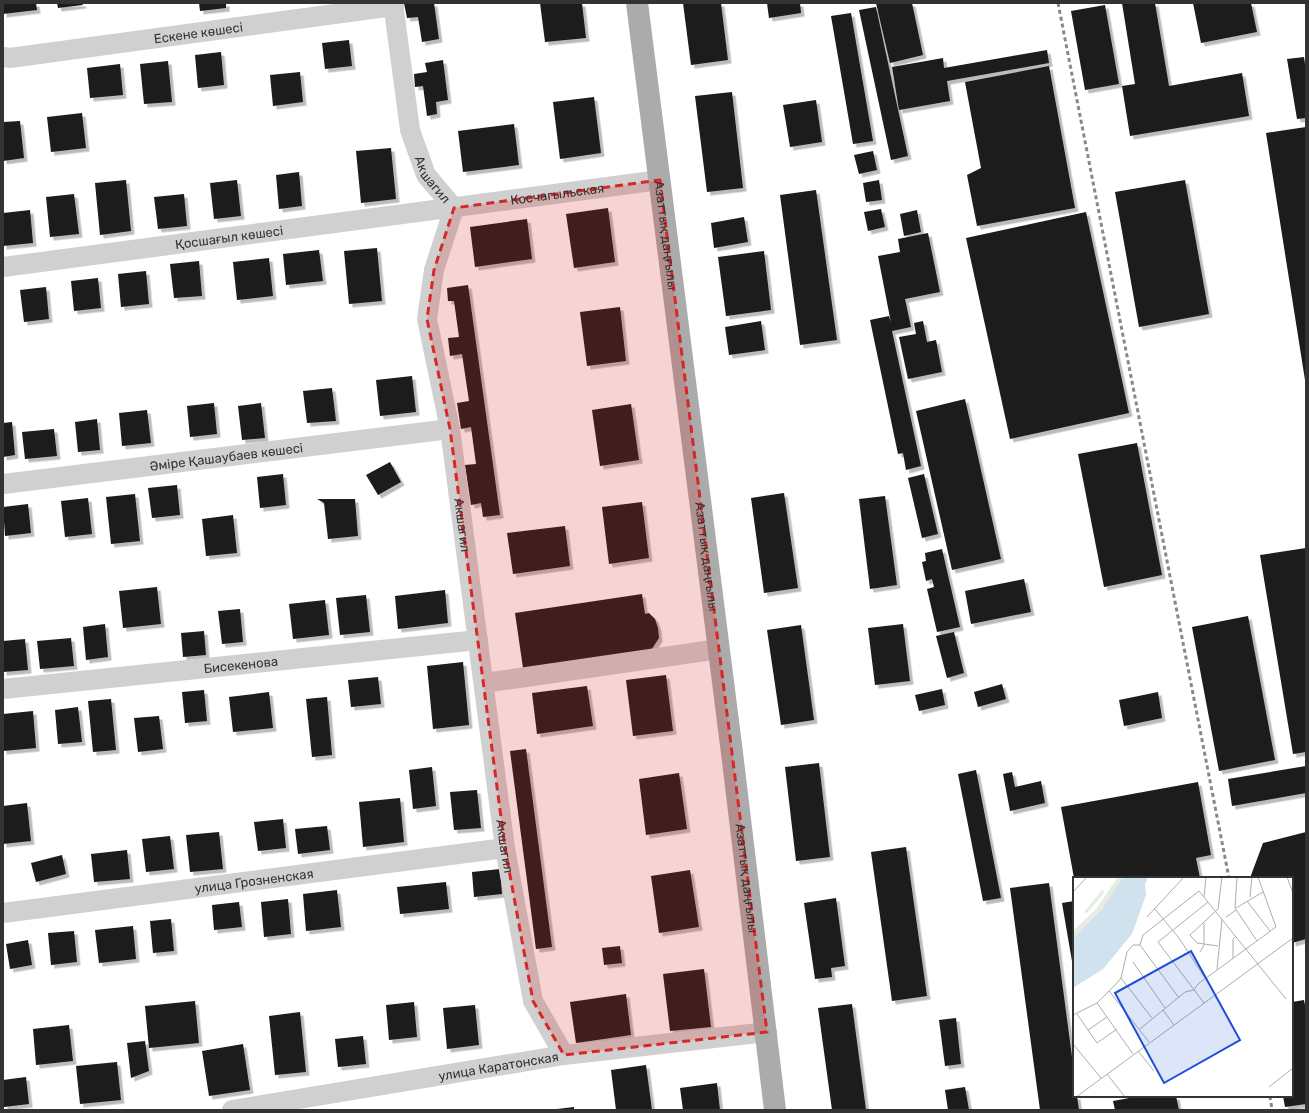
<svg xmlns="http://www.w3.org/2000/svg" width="1309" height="1113" viewBox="0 0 1309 1113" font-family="Rubik,sans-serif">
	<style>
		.building { fill: #1a1a1a; filter: url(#shadow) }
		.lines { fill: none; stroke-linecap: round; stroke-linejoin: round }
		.street { stroke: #d0d0d0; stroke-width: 20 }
		.primary { stroke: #ababab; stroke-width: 22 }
		.rail { stroke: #888; stroke-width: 3; stroke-dasharray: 4 3; stroke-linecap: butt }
		.marked { fill: #d62828; fill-opacity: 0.2; stroke: #d62828; stroke-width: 3; stroke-dasharray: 8 5; stroke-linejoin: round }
		.labels { text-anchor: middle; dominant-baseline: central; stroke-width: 4; stroke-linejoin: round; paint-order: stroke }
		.street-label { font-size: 13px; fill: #333; stroke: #fff }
		.inset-river { fill: none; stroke: #cfe2ee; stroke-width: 2 }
		.inset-road { fill: none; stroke: #adadad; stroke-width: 1 }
		.view { fill: #1d4ed8; fill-opacity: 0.15; stroke: #1d4ed8; stroke-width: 2 }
		.inset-edge { fill: none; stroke: #333; stroke-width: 2 }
	</style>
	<defs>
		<filter id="shadow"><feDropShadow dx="3.5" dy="3.5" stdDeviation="0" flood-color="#0004"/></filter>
	</defs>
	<rect width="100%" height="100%" fill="#fff"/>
	<!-- building -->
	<path class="building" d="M3 3H36L37 10 3 14Z
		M57 3H82L83 5 58 8Z
		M199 3H226V8L200 11Z
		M404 3H434L439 39 422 42 418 17 407 18Z
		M540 3H582L586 38 545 42Z
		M683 3H721L728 60 691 65Z
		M767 3H800L801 13 769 18Z
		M876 3H912L923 55 890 63Z
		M1122 3H1155L1169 86 1242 73 1249 116 1130 136 1122 86 1135 84Z
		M1193 3H1251L1257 32 1201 43Z
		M1105 5 1119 84 1085 90 1071 11Z
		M876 7 908 156 891 160 859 10Z
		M851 13 873 141 853 144 831 16Z
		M349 40 352 66 325 69 322 43Z
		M1047 50 1049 63 947 81 950 101 899 110 892 67 943 58 944 68Z
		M221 52 224 85 198 88 195 55Z
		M1304 57 1306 72V118L1297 119 1287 59Z
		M443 60 448 100 436 102 437 114 427 116 423 86 415 87 414 74 427 72 425 63Z
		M168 61 172 102 144 104 140 64Z
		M120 64 123 95 90 98 87 68Z
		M1049 66 1075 208 977 226 967 175 981 168 965 82Z
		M300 72 303 102 273 106 270 75Z
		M732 92 743 188 707 192 695 96Z
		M594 97 601 153 560 159 553 102Z
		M816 100 822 142 790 147 783 105Z
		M82 113 86 148 51 152 47 117Z
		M20 121 24 158 3 161V122Z
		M514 124 519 165 463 172 458 131Z
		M1306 127V379L1305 380 1266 133Z
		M391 148 396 199 361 203 356 151Z
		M873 151 877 170 859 174 854 155Z
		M299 172 302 206 279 209 276 175Z
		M126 180 131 231 100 235 95 183Z
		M237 180 241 216 214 219 210 183Z
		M879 180 882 200 866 202 863 183Z
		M1185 180 1209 314 1139 327 1115 192Z
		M816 190 837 340 800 345 780 195Z
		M74 194 79 234 50 237 46 197Z
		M184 194 187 226 158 229 154 197Z
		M608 208 615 262 574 268 566 214Z
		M881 209 885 227 868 231 864 212Z
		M30 210 33 243 3 246V213Z
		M917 210 921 232 904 236 900 214Z
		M1086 212 1129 413 1010 439 966 238Z
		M744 217 748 242 714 248 711 223Z
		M527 219 532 259 475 267 470 227Z
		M928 233 940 292 905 299 911 327 892 331 921 466 906 470 903 453 898 454 870 320 889 316 891 323 878 256 900 252 898 239Z
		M377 248 382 301 349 304 344 251Z
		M319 250 323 281 286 285 283 254Z
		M764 251 771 310 726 316 718 257Z
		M269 258 273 296 237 300 233 262Z
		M199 261 202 296 174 298 170 264Z
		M146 271 149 304 121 307 118 274Z
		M98 278 101 308 74 311 71 281Z
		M468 285 500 515 483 517 481 503 471 505 465 465 476 464 471 427 461 429 457 403 469 401 462 354 450 356 448 338 459 337 454 301H448L447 288Z
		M46 287 49 319 24 322 20 290Z
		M620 307 626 361 587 366 580 312Z
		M761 321 765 350 729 355 725 327Z
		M923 321 927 342 936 340 942 372 908 379 899 337 916 334 914 323Z
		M412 376 416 412 380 416 376 380Z
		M332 388 336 421 307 423 303 391Z
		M965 399 1001 559 952 570 916 411Z
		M214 403 217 434 190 437 187 406Z
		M261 403 265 438 242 440 238 406Z
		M631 404 639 460 600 466 592 410Z
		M147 410 151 443 122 446 119 413Z
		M97 419 100 450 78 452 75 422Z
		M12 422 15 455 3 457V423Z
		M54 429 57 456 25 459 22 432Z
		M1137 443 1162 575 1104 587 1078 454Z
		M390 462 401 482 378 495 366 475Z
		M283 474 286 505 260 508 257 477Z
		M924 474 938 534 922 538 908 478Z
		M177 485 180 515 152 518 148 488Z
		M784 493 798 588 764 593 751 498Z
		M135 494 140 541 111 544 106 497Z
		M885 496 897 585 870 589 859 499Z
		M88 498 92 534 65 537 61 501Z
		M317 499H355L358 536 328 539 324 503Z
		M642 502 649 558 609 564 602 507Z
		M28 504 31 533 5 536 3 507Z
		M233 515 237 553 206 556 202 519Z
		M565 526 570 566 513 574 507 533Z
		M1306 548V752L1293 754 1260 555Z
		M942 549 960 627 937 632 927 589 934 587 932 579 926 581 922 562 926 561 925 553Z
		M1024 579 1031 612 971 624 965 591Z
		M157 587 161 624 123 628 119 591Z
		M445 590 448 623 398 629 395 596Z
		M642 594 645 614 649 613 655 619 658 628 659 638 648 655 523 668 515 613Z
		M366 595 370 632 340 635 336 598Z
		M325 600 329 635 293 639 289 604Z
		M240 609 243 642 222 644 218 611Z
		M1248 616 1275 760 1219 771 1192 627Z
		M105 624 108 657 86 660 83 627Z
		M903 624 910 681 875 685 868 628Z
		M801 625 814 720 781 725 767 630Z
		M204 631 206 655 183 657 181 633Z
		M954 632 964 673 947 678 936 636Z
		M71 638 74 666 40 669 37 641Z
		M25 639 28 670 3 672V641Z
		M463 662 469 725 433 729 427 666Z
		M666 675 673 731 633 736 626 680Z
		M378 677 381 704 351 707 348 680Z
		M1002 684 1006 699 978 707 974 692Z
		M587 686 593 726 537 734 532 693Z
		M942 689 945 705 919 711 915 695Z
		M204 690 207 721 185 723 182 692Z
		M269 692 273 728 233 732 229 697Z
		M1158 692 1162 718 1124 726 1119 700Z
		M327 697 332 755 312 757 306 699Z
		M111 699 116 750 93 752 88 701Z
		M78 707 82 742 58 744 55 710Z
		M33 711 36 748 3 751V714Z
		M159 716 163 749 138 752 134 718Z
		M526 749 552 947 536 949 510 751Z
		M819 763 830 857 796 861 785 767Z
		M1306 766V793L1232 806 1228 779Z
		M432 767 436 806 413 809 409 770Z
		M976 770 1001 898 983 901 958 774Z
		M1012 772 1015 787 1041 781 1045 803 1010 811 1003 774Z
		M679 773 687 829 646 835 639 779Z
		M1198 782 1211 855 1196 858 1200 878H1074L1061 807Z
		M477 790 481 828 454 830 450 792Z
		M400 798 404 842 363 847 359 802Z
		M27 803 31 841 3 844V806Z
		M283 819 286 848 258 851 254 822Z
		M327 826 330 850 298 854 295 829Z
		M219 832 223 869 190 872 186 835Z
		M1306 832V939L1292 943V878H1250L1263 843Z
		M170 836 174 869 146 872 142 839Z
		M906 847 927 996 892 1001 871 852Z
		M127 850 130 879 94 882 91 854Z
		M62 855 66 874 36 882 31 863Z
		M500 869 502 894 474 897 472 872Z
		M690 870 699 927 659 933 651 876Z
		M446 882 449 909 400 914 397 887Z
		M1049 883 1074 1072V1096H1077L1079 1110H1040L1010 888Z
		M337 890 341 927 306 931 303 894Z
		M836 898 845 966 831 968 832 977 815 979 804 903Z
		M288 899 291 934 264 937 261 902Z
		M1074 901V967H1073L1062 903Z
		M239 902 242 927 214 930 212 905Z
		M171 919 174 951 153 953 150 921Z
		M133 926 136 959 99 963 95 930Z
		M74 931 77 962 51 965 48 933Z
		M28 940 32 965 10 969 6 944Z
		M620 946 622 963 604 965 602 948Z
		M704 969 711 1027 670 1031 663 974Z
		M626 994 631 1035 576 1043 570 1002Z
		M1304 1000 1306 1010V1104L1285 1107 1283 1096H1292V1002Z
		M195 1001 199 1043 149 1048 145 1006Z
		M414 1002 417 1037 389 1040 386 1005Z
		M852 1004 866 1110H832L818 1008Z
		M475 1005 479 1045 447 1049 443 1008Z
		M300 1012 306 1072 275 1075 269 1016Z
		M956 1018 961 1064 945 1066 939 1020Z
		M69 1025 73 1061 36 1065 33 1029Z
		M363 1036 366 1064 338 1067 335 1039Z
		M145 1041 149 1071 131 1078 127 1043Z
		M243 1044 250 1090 209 1096 202 1051Z
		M117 1062 121 1100 80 1104 76 1066Z
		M646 1065 652 1110H616L611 1070Z
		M26 1077 29 1104 4 1107 3 1080Z
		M717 1083 720 1110H683L680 1088Z
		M965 1087 969 1110H948L945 1090Z
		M1140 1096H1176L1179 1110H1115L1113 1101Z
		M574 1107V1110H557V1109Z"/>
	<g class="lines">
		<!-- street -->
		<g class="street">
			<path id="s1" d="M393 3 410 130 426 175 454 208 434 270 427 319 450 429 505 848 533 1001 564 1055"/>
			<path id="s2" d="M3 57 10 58 394 6"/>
			<path id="s3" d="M3 267 660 180"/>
			<path id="s4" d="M3 484 450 429"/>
			<path d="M484 683 719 649"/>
			<path id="s5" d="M3 689 478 640"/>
			<path id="s6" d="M3 913 505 848"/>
			<path id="s7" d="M232 1110 564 1055 767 1032"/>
		</g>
		<!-- primary -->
		<path class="primary" id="s8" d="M637 3 732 753 775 1110"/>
		<!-- rail -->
		<path class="rail" d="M1058 3 1229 878
			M1270 1096 1272 1110"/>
	</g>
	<!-- marked area -->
	<path class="marked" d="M660 180 767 1032 564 1055 533 1001 505 848 450 429 427 319 434 270 454 208Z"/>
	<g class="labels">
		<!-- street labels -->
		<g class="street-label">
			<text stroke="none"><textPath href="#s2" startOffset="197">Ескене көшесі</textPath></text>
			<text stroke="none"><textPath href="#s1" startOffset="183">Акшагил</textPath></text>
			<text stroke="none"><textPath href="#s3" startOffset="559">Косчагыльская</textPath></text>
			<text stroke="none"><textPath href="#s8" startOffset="234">Азаттық даңғылы</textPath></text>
			<text stroke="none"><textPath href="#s3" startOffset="228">Қосшағыл көшесі</textPath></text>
			<text stroke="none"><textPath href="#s4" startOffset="225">Әміре Қашаубаев көшесі</textPath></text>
			<text stroke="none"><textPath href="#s1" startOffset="543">Акшагил</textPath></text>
			<text stroke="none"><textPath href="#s8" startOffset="558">Азаттық даңғылы</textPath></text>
			<text stroke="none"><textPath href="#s5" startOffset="239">Бисекенова</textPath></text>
			<text stroke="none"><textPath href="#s1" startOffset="867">Акшагил</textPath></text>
			<text stroke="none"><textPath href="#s8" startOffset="882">Азаттық даңғылы</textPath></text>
			<text stroke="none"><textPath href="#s6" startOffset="253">улица Грозненская</textPath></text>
			<text stroke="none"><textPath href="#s7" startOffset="270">улица Каратонская</textPath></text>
		</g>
	</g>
	<!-- overview -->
	<g transform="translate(1073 877)">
		<rect width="220" height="220" fill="#fff"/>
		<path d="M45 0H50L44 12 30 31 0 62V54L23 32ZM30 12 31 16 14 36 11 35Z" fill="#e6ecdf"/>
		<path d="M50 0H75L72 8 73 18 59 57 30 92 0 111V62L30 31Z" fill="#cfe2ee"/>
		<path class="inset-river" d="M0 87 15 79 42 54 63 0"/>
		<path class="inset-road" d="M164 0 162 31 184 64M214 0 220 16M0 15 14 0M131 20 133 0M177 20 179 0M174 24 197 54M81 31 106 61 132 101M163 31 190 15M74 40 111 0M153 40 163 33M67 68 70 58 126 14 213 122M67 68 106 121M145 69 124 66 117 58 145 32 149 0M127 75 131 68V46M160 81V62L163 59M60 85 92 131M144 92 149 42M48 101 79 141M36 114 76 165M24 126 60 177M131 126 85 65 135 25M90 133 101 148M4 137 24 166 44 152M0 138 24 126 43 107 48 101 54 75 60 68H67M67 152 112 115 121 113 125 107 203 50 185 0M15 153 34 140M0 167 28 201M65 174 81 194M34 197 52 220M196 210 220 191M3 220 220 61"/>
		<path class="view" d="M118 74 167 163 91 206 42 116Z"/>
		<rect width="220" height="220" class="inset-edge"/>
	</g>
	<!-- border -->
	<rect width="1309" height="1113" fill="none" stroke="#333333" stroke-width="8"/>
</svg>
